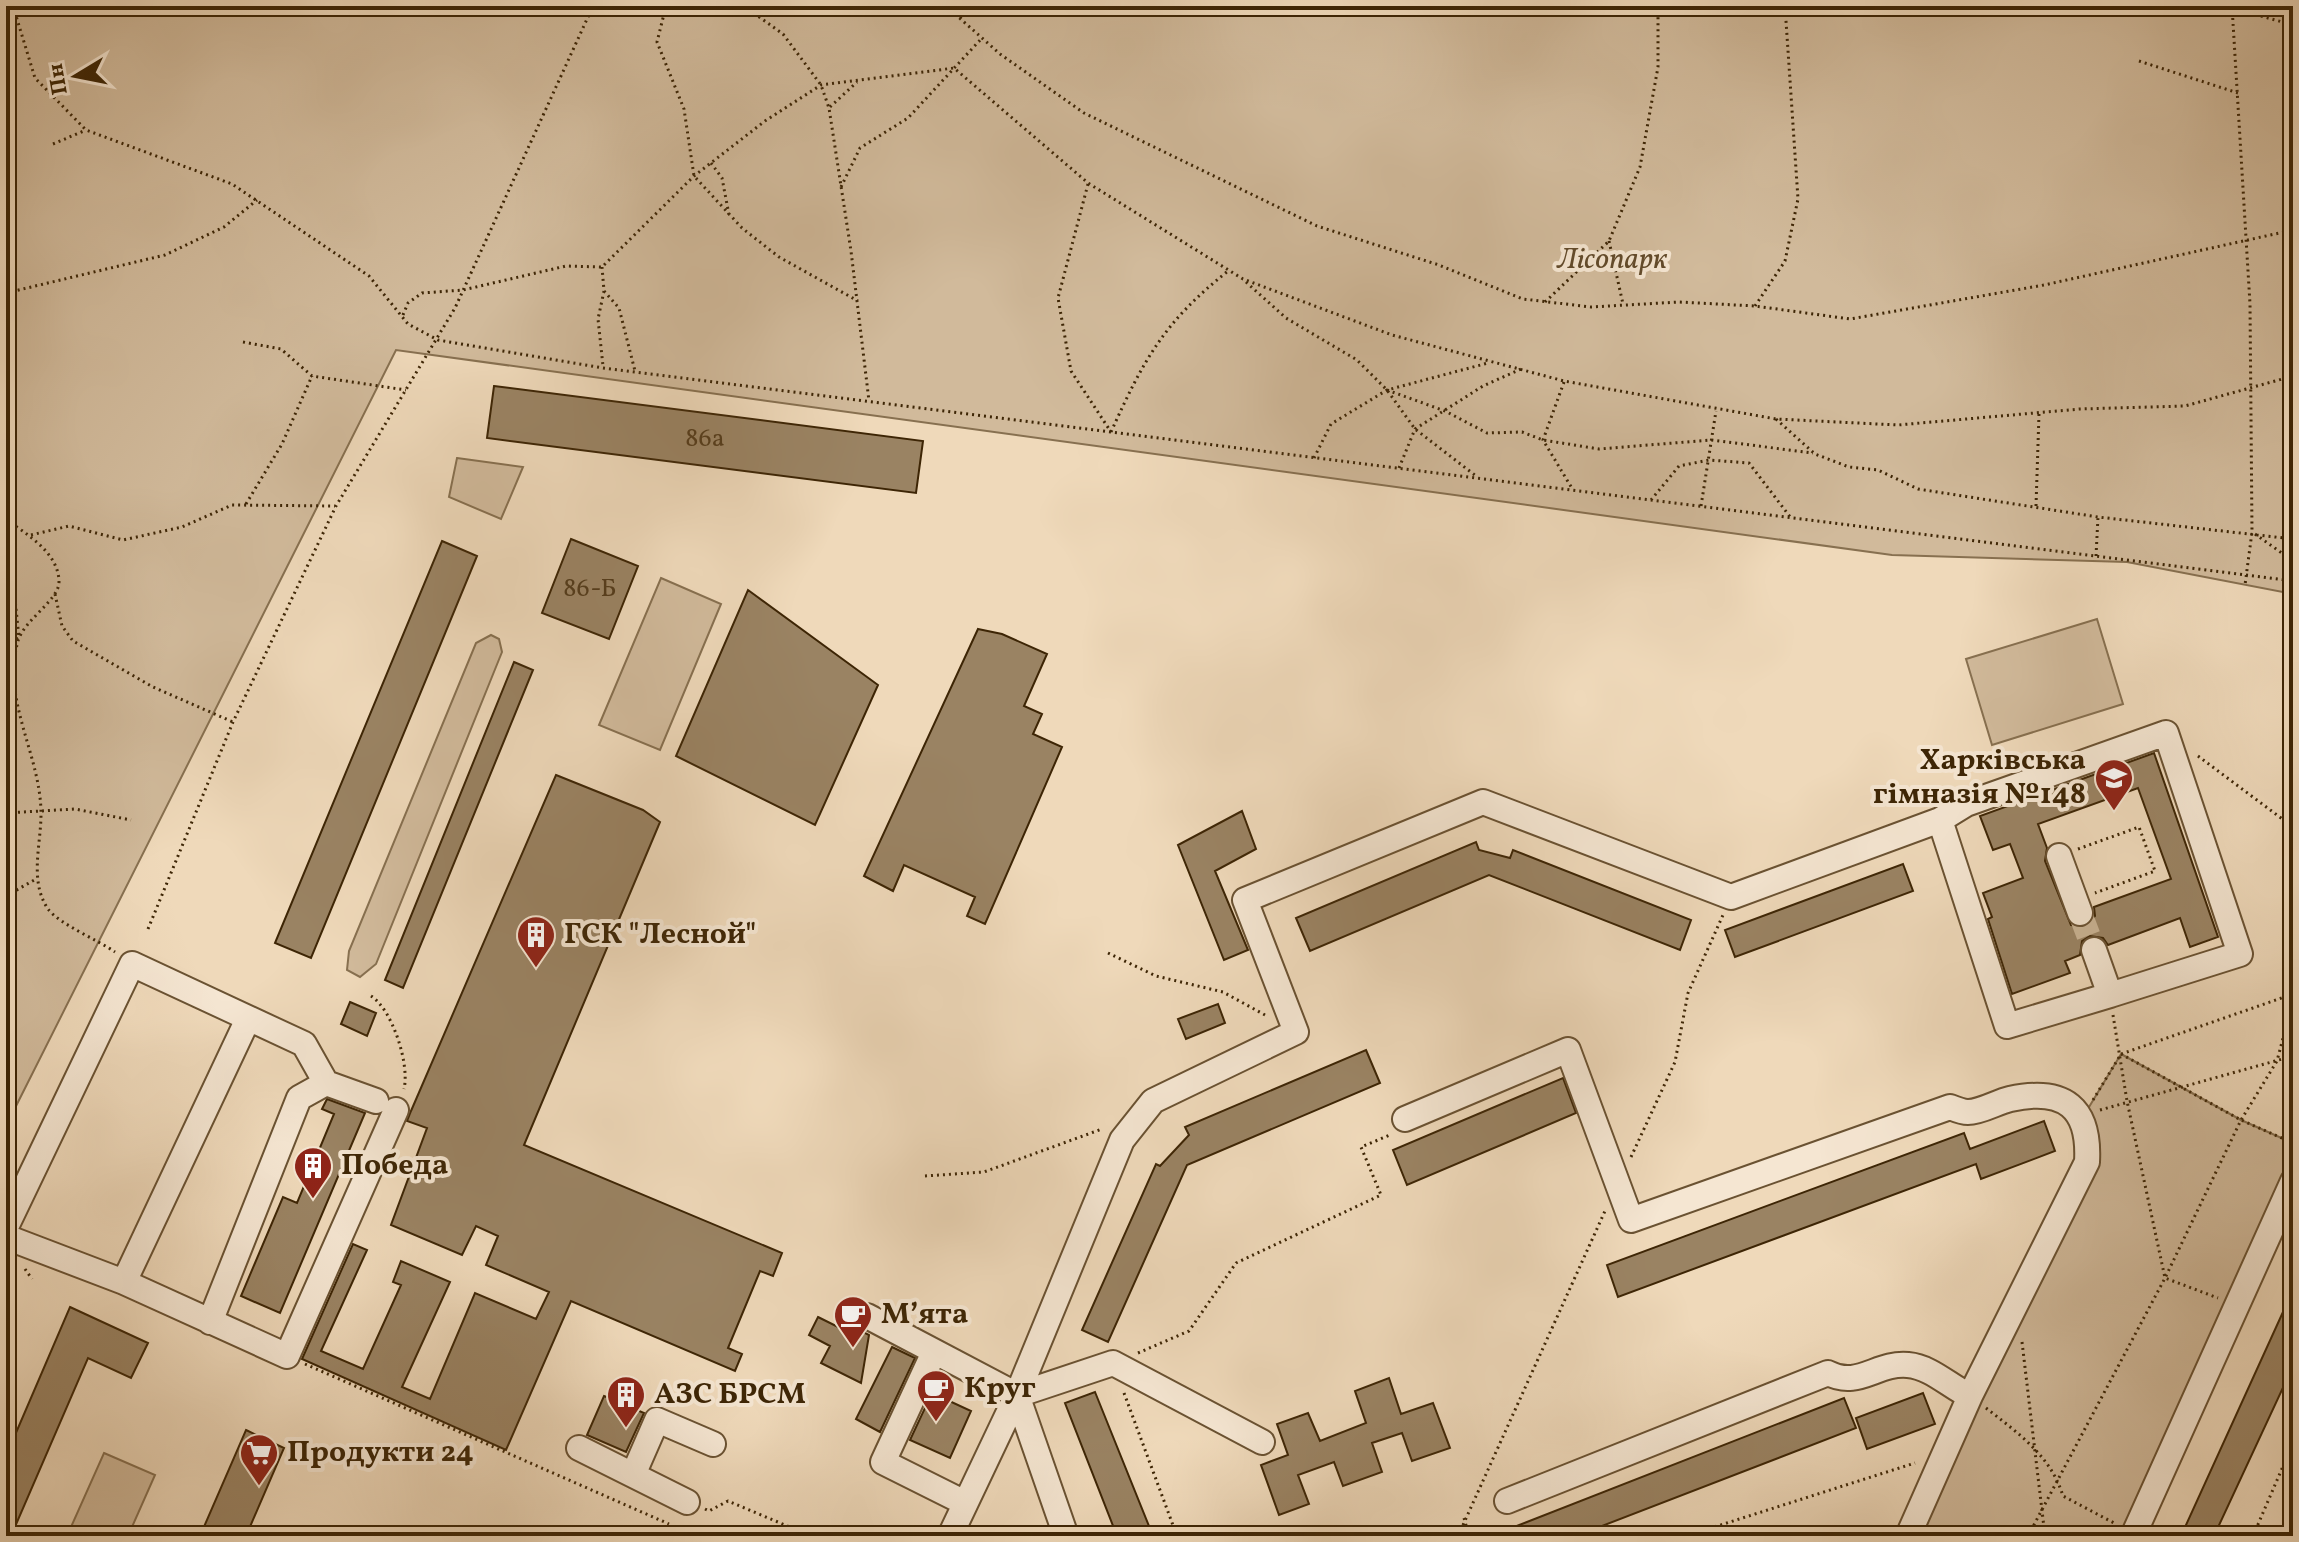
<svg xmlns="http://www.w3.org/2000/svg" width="2299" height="1542" viewBox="0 0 2299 1542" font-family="Vollkorn,serif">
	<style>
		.green { fill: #d1ba9b; stroke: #877050; stroke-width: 2 }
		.building { fill: #9a8363; stroke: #3d2505; stroke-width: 2; fill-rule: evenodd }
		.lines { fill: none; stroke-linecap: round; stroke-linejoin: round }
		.minor-tunnel { stroke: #cbb596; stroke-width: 24; stroke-dasharray: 24 12; stroke-linecap: butt }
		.minor-casing { stroke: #6a5232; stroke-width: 28 }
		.path { stroke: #3d2505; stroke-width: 3; stroke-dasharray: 2 4; stroke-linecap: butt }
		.minor { stroke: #f5e6d2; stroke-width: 24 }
		.labels { text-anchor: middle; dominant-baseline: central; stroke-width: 8; stroke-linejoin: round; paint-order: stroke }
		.number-label { font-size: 26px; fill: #543c1c }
		.park-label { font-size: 30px; font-style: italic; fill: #624a2a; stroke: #f5e6d2 }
		.poi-label { font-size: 30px; font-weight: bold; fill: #3d2505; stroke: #f5e6d2; text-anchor: start }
	</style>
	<rect width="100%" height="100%" fill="#efd9ba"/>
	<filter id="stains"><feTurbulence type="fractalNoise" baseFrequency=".0025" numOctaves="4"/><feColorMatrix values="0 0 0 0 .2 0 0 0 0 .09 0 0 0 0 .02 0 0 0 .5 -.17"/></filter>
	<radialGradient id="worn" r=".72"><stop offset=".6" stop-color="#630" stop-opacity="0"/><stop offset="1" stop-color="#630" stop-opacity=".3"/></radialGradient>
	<!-- green -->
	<path class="green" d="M6 6H2293V594L2127 562 1892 555 396 350 6 1126Z
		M457 458 523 467 501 519 449 497Z
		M661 578 721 604 660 750 599 725Z
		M2097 619 2123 704 1992 745 1966 659Z
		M491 635 499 639 502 652 376 964 360 977 347 970 349 951 476 643Z
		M2121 1054 2241 1120 2293 1143V1181L2133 1536H1908L2087 1162 2083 1117Z
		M104 1453 155 1475 128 1536H67Z"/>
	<!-- building -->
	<path class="building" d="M494 386 923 441 916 493 487 438Z
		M571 539 638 566 609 639 542 613Z
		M442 541 477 556 311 958 275 943Z
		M748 590 878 685 815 825 676 756Z
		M978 629 1002 634 1047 654 1024 706 1042 714 1033 734 1062 747 985 924 967 916 975 897 904 865 893 891 864 876Z
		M514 662 533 670 403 988 385 980Z
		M2154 753 2218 937 2190 947 2180 918 2108 945 2103 938 2090 936 2082 941 2080 955 2065 961 2070 973 2012 994 1988 919 1992 917 1983 893 2023 878 2010 844 1993 850 1980 816ZM2138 788 2171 879 2094 907 2095 916 2086 927 2071 925 2045 861 2047 848 2038 824Z
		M556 775 643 810 660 822 524 1145 782 1253 773 1276 760 1271 728 1348 742 1354 735 1371 571 1301 506 1450 302 1359 353 1244 367 1250 321 1351 363 1369 401 1285 393 1282 401 1261 450 1282 402 1387 430 1399 475 1293 536 1319 549 1292 486 1265 498 1236 476 1226 462 1255 391 1225 427 1128 407 1121 411 1111Z
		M1242 811 1256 849 1215 871 1248 950 1224 960 1178 845Z
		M1476 842 1479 850 1510 858 1513 850 1691 920 1680 950 1489 875 1310 951 1296 918Z
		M1903 864 1913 891 1735 957 1725 930Z
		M350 1002 376 1013 367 1036 341 1024Z
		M1218 1004 1225 1023 1186 1039 1178 1019Z
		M1366 1050 1380 1083 1187 1165 1108 1342 1082 1330 1156 1164 1160 1166 1189 1135 1185 1127Z
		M1563 1078 1576 1113 1407 1185 1393 1150Z
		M327 1099 365 1113 280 1313 241 1296 283 1197 297 1203 334 1114 322 1109Z
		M2044 1121 2055 1151 1981 1179 1976 1164 1618 1297 1607 1265 1964 1133 1970 1149Z
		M2293 1290V1366L2214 1536H2181Z
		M70 1307 148 1343 131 1378 88 1358 11 1536H6V1456Z
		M818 1317 848 1332 852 1326 869 1335 861 1383 821 1363 830 1346 809 1335Z
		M892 1347 915 1358 880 1432 856 1419Z
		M1389 1378 1401 1414 1433 1403 1450 1448 1412 1461 1402 1433 1372 1443 1382 1472 1343 1486 1334 1462 1298 1475 1309 1504 1279 1515 1261 1465 1288 1455 1277 1424 1308 1413 1320 1441 1366 1423 1355 1391Z
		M1095 1392 1153 1536H1117L1065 1403Z
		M932 1393 971 1411 950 1458 910 1440Z
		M1923 1393 1935 1424 1867 1449 1856 1418Z
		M604 1396 644 1413 626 1452 587 1435Z
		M1844 1398 1856 1428 1576 1536H1491Z
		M246 1430 284 1448 246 1536H200Z"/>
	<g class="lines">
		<!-- minor-tunnel -->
		<path class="minor-tunnel" d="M2080 913 2094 950"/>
		<defs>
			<path id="minor" d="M2059 856 2080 913
				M2094 950 2110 995 2240 954 2166 733 1966 804 1940 820 2007 1026 2110 995
				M1405 1119 1568 1050 1631 1220 1950 1107C1955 1109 1963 1112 1968 1112 1981 1112 1997 1102 2010 1099 2065 1087 2090 1108 2087 1162L1970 1396 1908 1536
				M6 1227 132 964 304 1044 326 1083 376 1101
				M6 1237 124 1282 287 1356 396 1110
				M124 1282 247 1021
				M867 1316 1017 1395 1113 1363 1262 1442
				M210 1322 299 1098 326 1083
				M934 1352 883 1462 965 1503
				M1017 1395 1122 1140 1153 1101 1296 1032 1245 900 1483 802 1731 897 1940 820
				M579 1448 687 1502
				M633 1475 657 1420 713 1444
				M1507 1501 1828 1373C1858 1389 1877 1362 1908 1365 1931 1367 1949 1386 1970 1396
				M950 1536 1017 1395 1066 1536
				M2133 1536 2293 1181"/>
		</defs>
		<!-- minor casing -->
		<use href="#minor" class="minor-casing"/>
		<!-- path -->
		<path class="path" d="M13 6 35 78 86 130 232 184 369 276 408 324 438 340 603 368 2293 581
			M666 6 657 42 684 109 694 176 742 228 779 257 858 301
			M744 6 783 34 821 85 829 108 851 251 869 401
			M946 6 1000 54 1084 113 1317 226 1439 265 1523 299 1591 307 1679 302 1755 306 1850 319 2044 285 2293 230
			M2232 6 2250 304 2252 532 2245 585
			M6 8 8 6
			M2232 8 2293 25
			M960 18 969 6
			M2139 61 2238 93
			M830 107 857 82
			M53 144 86 130
			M711 163 722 178 729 215
			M1088 184 1058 298 1071 371 1111 432
			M841 187 860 148 908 118 982 38
			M1609 241 1623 304
			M602 267 604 291 598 319 603 366
			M1246 282 1286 318 1357 360 1387 390 1415 429 1476 476
			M604 291 619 308 635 371
			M6 293 165 255 224 227 257 200
			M1545 302 1609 241 1640 167 1658 67V6
			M1755 306 1785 261 1798 199 1785 6
			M403 315 408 303 422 293 463 290 566 266 602 267 694 176 765 121 821 85 954 68 1088 183 1243 279 1392 335 1564 381 1776 419 1898 425 2080 409 2185 406 2293 376
			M243 342 281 349 312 376 406 390
			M1564 382 1543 440 1573 490
			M1387 390 1445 411 1487 433 1522 432 1543 440 1599 449 1711 440 1813 453
			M1776 419 1815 454 1849 467 1878 470 1918 489 2098 517 2293 539
			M1111 432C1144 359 1164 322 1228 271
			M1314 458 1331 424 1387 390 1488 363
			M1399 468 1415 429 1483 386 1521 369
			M1651 500 1679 466 1709 460 1749 463 1791 518
			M246 504 282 444 312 376
			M1701 506 1716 411
			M2036 506 2039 414
			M6 520C26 533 59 553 59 582 59 600 24 620 18 641 1 700 41 755 41 814 41 845 29 881 48 909 59 924 98 940 115 952
			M2255 534 2293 561
			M31 535 69 526 123 540 182 527 232 505 335 506
			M2096 556 2098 517
			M55 594 62 626 73 641 153 687 233 722
			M6 645 19 638 7 521
			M2198 756 2293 827
			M6 813 75 809 131 820
			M2078 849 2139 827 2155 871 2095 893
			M6 896 36 879
			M148 929 233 722 336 506 455 308 593 6
			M1108 953 1156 976 1223 992 1265 1015
			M371 996C392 1009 410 1064 404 1089
			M2113 1015 2127 1101 2165 1278 2218 1298
			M2121 1054 2241 1120 2293 1143
			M2093 1100 2121 1054 2293 994
			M2100 1110 2293 1056
			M1631 1157 1675 1062 1688 993 1723 915
			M925 1176 984 1172 1102 1129
			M25 1269 32 1279
			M2022 1342 2045 1536
			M1138 1353 1189 1331 1236 1263 1381 1195 1361 1147 1390 1135
			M305 1364 669 1524
			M1124 1393 1177 1536
			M1986 1408C2018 1433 2051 1456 2063 1496L2116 1524
			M705 1509 709 1511 728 1501 811 1536
			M1464 1518 1469 1536
			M1458 1536 1605 1211
			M1686 1536 1915 1463
			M2028 1536 2165 1278 2241 1120 2277 1061 2293 1000
			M2253 1536 2293 1443
			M2279 1536 2293 1527"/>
		<!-- minor -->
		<use href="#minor" class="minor"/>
	</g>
	<!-- icons -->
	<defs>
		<symbol id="school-pin" viewBox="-11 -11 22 30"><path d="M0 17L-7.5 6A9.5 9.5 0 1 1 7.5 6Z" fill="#8f2418" stroke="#f5e6d2"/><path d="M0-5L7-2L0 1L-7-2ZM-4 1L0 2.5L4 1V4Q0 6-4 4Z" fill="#fff"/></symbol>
		<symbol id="building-pin" viewBox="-11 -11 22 30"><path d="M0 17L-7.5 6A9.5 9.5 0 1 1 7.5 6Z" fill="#8f2418" stroke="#f5e6d2"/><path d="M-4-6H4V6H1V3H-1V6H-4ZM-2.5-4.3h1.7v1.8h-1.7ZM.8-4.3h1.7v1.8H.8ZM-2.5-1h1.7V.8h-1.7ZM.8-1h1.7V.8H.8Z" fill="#fff"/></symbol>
		<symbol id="cafe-pin" viewBox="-11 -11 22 30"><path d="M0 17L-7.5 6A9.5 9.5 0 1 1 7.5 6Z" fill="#8f2418" stroke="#f5e6d2"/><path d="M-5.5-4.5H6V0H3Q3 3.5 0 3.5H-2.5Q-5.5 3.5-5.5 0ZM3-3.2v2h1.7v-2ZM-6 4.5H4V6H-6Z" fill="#fff"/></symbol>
		<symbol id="supermarket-pin" viewBox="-11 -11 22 30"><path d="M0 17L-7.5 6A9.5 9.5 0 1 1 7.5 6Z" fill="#8f2418" stroke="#f5e6d2"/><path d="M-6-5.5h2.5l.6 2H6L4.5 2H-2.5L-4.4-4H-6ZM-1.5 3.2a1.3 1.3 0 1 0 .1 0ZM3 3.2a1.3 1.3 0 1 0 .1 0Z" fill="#fff"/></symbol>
	</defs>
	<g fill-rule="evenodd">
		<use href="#school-pin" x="2092" y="756" width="44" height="60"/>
		<use href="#building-pin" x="514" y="913" width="44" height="60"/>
		<use href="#building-pin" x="291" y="1144" width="44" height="60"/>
		<use href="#cafe-pin" x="831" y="1293" width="44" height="60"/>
		<use href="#cafe-pin" x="914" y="1367" width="44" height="60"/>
		<use href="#building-pin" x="604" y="1373" width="44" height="60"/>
		<use href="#supermarket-pin" x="237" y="1431" width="44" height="60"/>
	</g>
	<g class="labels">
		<!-- number labels -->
		<g class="number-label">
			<text x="705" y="439">86а</text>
			<text x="590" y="589">86-Б</text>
		</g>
		<!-- park labels -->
		<g class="park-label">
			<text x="1612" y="260">Лісопарк</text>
		</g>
		<!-- poi labels -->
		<g class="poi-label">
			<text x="2086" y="761" text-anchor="end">Харківська<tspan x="2086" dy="34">гімназія №148</tspan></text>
			<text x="564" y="935">ГСК "Лесной"</text>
			<text x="341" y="1166">Победа</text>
			<text x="881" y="1315">Мʼята</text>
			<text x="964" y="1389">Круг</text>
			<text x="654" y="1395">АЗС БРСМ</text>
			<text x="287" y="1453">Продукти 24</text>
		</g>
	</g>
	<!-- margin -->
	<rect width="2299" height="1542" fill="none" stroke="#efd9ba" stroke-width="32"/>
	<rect x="8" y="8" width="2283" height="1526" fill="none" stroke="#3d2505" stroke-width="4"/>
	<rect x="16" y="16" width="2267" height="1510" fill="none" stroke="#3d2505" stroke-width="2"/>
	<!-- north arrow -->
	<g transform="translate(76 76) rotate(260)" stroke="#f5e6d2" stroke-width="6" paint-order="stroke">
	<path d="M0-6L14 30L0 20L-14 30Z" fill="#3d2505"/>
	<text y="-12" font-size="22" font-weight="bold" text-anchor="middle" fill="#3d2505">Пн</text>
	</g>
	<rect width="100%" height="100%" filter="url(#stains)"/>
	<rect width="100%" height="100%" fill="url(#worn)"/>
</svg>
